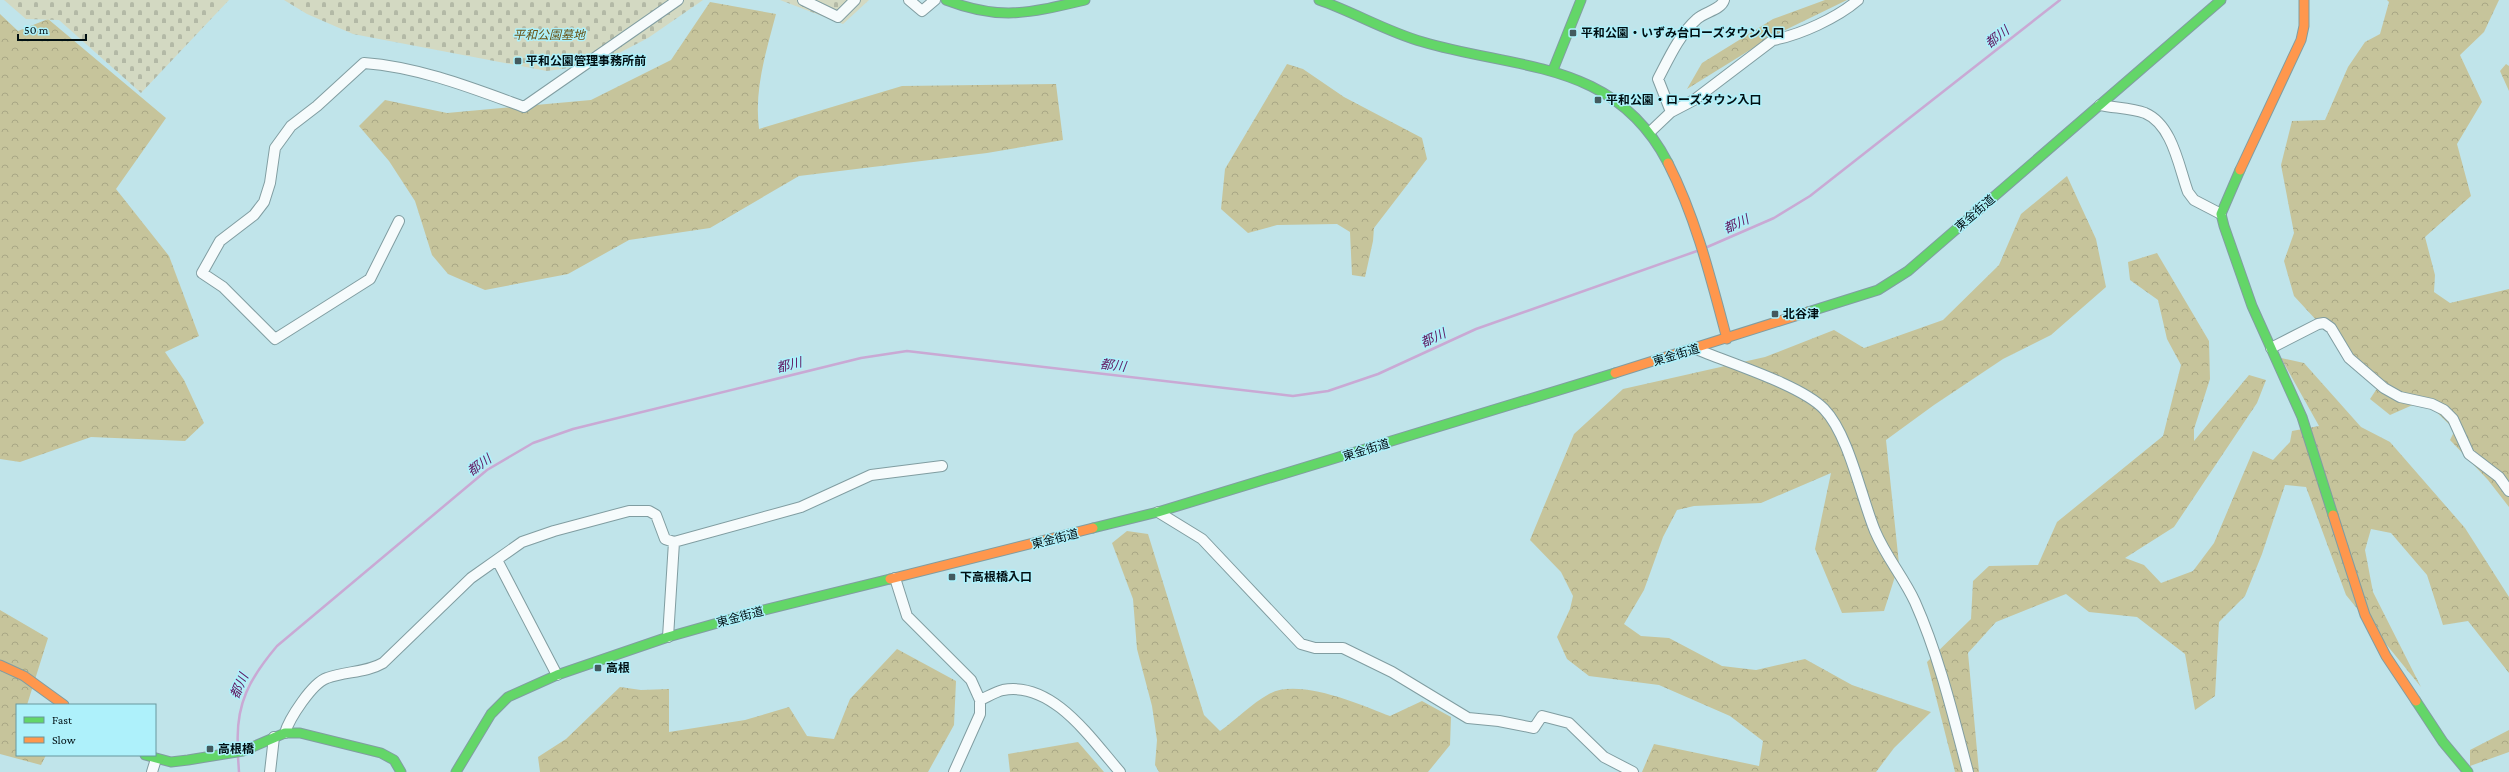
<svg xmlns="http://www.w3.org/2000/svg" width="2509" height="772" viewBox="0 0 2509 772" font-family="'Crimson Pro','Noto Sans JP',serif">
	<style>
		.forest { fill: url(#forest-crowns) }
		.cemetery { fill: url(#cemetery-stones) }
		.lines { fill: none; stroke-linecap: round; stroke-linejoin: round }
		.stream { stroke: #c9a9d4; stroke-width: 2.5 }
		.street-casing { stroke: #809da1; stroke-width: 12 }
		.fast-casing { stroke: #809da1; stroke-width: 11 }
		.slow-casing { stroke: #809da1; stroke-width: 11 }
		.street { stroke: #f6fbfc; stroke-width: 10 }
		.fast { stroke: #63d668; stroke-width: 9 }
		.slow { stroke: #ff974d; stroke-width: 9 }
		.poi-dot { fill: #435a5e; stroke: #aef1fb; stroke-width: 1.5 }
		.labels { text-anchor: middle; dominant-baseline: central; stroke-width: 3; stroke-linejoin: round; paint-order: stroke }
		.poi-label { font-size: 12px; font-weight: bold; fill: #000f13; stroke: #aef1fb; text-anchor: start }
		.park-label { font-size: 12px; font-style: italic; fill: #685215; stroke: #aef1fb }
		.street-label { font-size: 12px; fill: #000f13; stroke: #aef1fb }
		.water-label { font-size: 13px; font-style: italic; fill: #601760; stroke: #aef1fb }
	</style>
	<defs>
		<pattern id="forest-crowns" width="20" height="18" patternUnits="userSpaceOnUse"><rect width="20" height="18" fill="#c6c49b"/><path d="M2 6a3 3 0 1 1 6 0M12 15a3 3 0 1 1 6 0" fill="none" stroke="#a8a785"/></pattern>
		<pattern id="cemetery-stones" width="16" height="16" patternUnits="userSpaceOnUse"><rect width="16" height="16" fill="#d3d9c2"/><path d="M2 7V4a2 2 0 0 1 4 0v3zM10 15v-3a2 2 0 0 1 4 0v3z" fill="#b3b9a6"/></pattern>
	</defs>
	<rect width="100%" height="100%" fill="#c0e4ea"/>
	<!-- forest -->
	<path class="forest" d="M1825 0H1847L1771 37 1687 89 1702 63 1773 19Z
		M2387 0H2499L2484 32 2460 55 2482 102 2457 144 2471 196 2425 237 2435 275 2434 292 2450 303 2509 289V507L2488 480 2450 440 2455 430 2424 400 2390 415 2370 399 2378 387 2294 296 2284 261 2294 233 2281 165 2292 121 2325 120 2348 67 2365 42 2380 34 2389 2Z
		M710 2 776 14C766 52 754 89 759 129L902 86 1056 84 1063 140 987 153 799 176 710 228 629 240 568 274 485 290 448 274 432 255 415 201 389 161 359 126 385 100 447 113 591 100 671 60Z
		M0 14 18 31 48 19 166 118 116 189 169 256 199 336 165 352 184 380 204 423 185 441 91 437 20 462 0 459Z
		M1287 64 1303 69 1344 97 1422 138 1427 159 1374 228 1373 241 1365 277 1352 275 1350 232 1337 224 1277 225 1248 233 1221 209 1225 169Z
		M2506 64 2509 66V91L2500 71Z
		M2067 176 2096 239 2106 287 2051 335 2003 359 1934 405 1886 440 1899 564 1884 611 1842 613 1815 549 1831 473 1761 503 1694 506 1677 510 1663 537 1644 590 1624 624 1641 636 1669 638 1722 666 1756 670 1805 659 1852 685 1931 712 1894 748 1876 772H1642L1654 744 1759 766 1763 741 1730 716 1659 685 1589 676 1567 659 1557 637 1570 609 1573 596 1561 572 1530 540 1574 434 1623 389 1765 357 1834 330 1864 348 1943 320 1999 265 2021 214Z
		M2157 253 2209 341 2210 379 2194 429V441L2249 375 2266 380 2257 403 2174 527 2125 558 2144 565 2161 583 2193 571 2214 543 2253 451 2273 460 2290 442 2292 431 2319 426 2281 358 2304 363 2361 427 2390 442 2465 528 2509 597V673L2468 621 2443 625 2427 575 2391 533 2371 529 2365 550 2373 592 2421 687 2346 595 2306 487 2285 485 2262 554 2245 596 2219 622 2215 696 2195 710 2185 654 2137 617 2089 612 2066 594 1996 622 1968 653 1979 772H1955L1927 662 1971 619 1973 581 1989 566 2038 565 2057 522 2163 436 2181 365 2167 339 2158 300 2130 280 2128 262Z
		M1127 531 1148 534 1204 715 1220 731C1237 719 1251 704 1269 694 1298 677 1362 705 1390 716L1422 701 1451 717 1450 745 1428 772H1159L1155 765 1157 740 1152 706 1137 649 1133 599 1112 543Z
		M0 610 48 638 27 705H17V755H46L41 765 0 754Z
		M897 649 956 681 954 725 928 772H540L538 757 566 739 620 687 641 690 669 689V732L745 720 789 707 807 736 834 739 850 699Z
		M2509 730V752L2470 766V750Z
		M1078 742 1104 772H1010L1008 754Z"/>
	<!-- cemetery -->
	<path class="cemetery" d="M4 0H229L141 93 59 20 26 19Z
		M284 0H703L648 38 598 64 547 71 353 34 307 14Z
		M780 0H869L843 24Z"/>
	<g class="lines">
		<!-- stream -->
		<path class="stream" d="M1705 248 1774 218 1810 196 2060 0
			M238 748C235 704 250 678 277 646L487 470 533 443 573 429 861 358 907 351 1293 396 1328 391 1378 374 1476 329 1697 251
			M238 757 239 772"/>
		<defs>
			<path id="street" d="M803 0 838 17 855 0
				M909 0 922 11 935 0
				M2100 105C2115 108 2132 108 2145 113 2173 125 2179 168 2188 192L2194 200 2221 214
				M1671 112 1658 79C1669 58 1679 35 1697 19 1704 12 1721 10 1724 0
				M1650 132 1671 112 1694 100 1773 40C1800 35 1837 18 1858 0
				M399 221 370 279 275 339 223 287 202 273 220 241 254 215 264 202 270 183 275 148 291 126 317 106 364 63C419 67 472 88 524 107L678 0
				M2271 348 2318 324 2324 323 2331 328 2349 358 2384 388 2400 397 2432 404 2444 410 2453 419 2469 454 2499 477 2509 491
				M1696 349C1729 363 1801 385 1824 409 1849 435 1861 497 1875 531 1886 557 1904 578 1915 602 1939 656 1953 715 1968 772
				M1158 512 1202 539 1301 644 1315 648H1343L1392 672 1468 718 1499 721 1534 728 1542 716 1569 723 1604 757 1633 772
				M497 560 557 675
				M895 578 907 616 971 680 980 700V714L954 772
				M668 637 674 542
				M980 700C987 697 995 692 1003 690 1053 681 1091 739 1120 772
				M285 733C289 719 312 683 327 678 345 671 366 673 383 663L471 578 522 542 554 531 629 511H649L656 515 665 539 674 542 801 507 871 475 942 466
				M152 772 156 759
				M270 772 274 737"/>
			<path id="fast" d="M946 0C1000 21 1030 13 1085 0
				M1319 0C1354 12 1387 32 1423 42 1518 70 1615 60 1668 163
				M1553 70 1581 0
				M2240 170 2221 214 2224 226 2252 306 2302 417 2333 515
				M1808 312 1878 290 1908 271 2221 0
				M1093 528 1158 512 1615 373
				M2416 701 2443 742 2468 772
				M145 755 171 762 188 760 243 751 285 733H300L381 753 394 760 401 772
				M456 772 491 714 508 697 557 675 668 637 760 611 890 579"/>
			<path id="slow" d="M1668 163C1696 218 1711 279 1727 339
				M2240 170 2301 40 2304 26V0
				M1615 373 1808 312
				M2333 515 2365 615 2386 656 2416 701
				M890 579 1093 528
				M0 665 24 676 64 705"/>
		</defs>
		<!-- street casing -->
		<use href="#street" class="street-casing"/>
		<!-- fast casing -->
		<use href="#fast" class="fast-casing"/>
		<!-- slow casing -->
		<use href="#slow" class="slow-casing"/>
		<!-- street -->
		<use href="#street" class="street"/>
		<!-- fast -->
		<use href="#fast" class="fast"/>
		<!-- slow -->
		<use href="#slow" class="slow"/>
	</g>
	<!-- markers -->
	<g class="poi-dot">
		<rect x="1569" y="29" width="8" height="8" rx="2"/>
		<rect x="514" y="57" width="8" height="8" rx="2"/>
		<rect x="1594" y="96" width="8" height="8" rx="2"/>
		<rect x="1771" y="310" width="8" height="8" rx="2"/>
		<rect x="948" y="573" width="8" height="8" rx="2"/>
		<rect x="594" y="664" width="8" height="8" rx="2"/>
		<rect x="206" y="745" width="8" height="8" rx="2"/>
	</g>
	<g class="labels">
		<!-- poi labels -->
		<g class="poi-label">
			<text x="1581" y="33">平和公園・いずみ台ローズタウン入口</text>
			<text x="526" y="61">平和公園管理事務所前</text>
			<text x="1606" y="100">平和公園・ローズタウン入口</text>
			<text x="1783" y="314">北谷津</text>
			<text x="960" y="577">下高根橋入口</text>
			<text x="606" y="668">高根</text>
			<text x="218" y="749">高根橋</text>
		</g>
		<!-- park labels -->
		<g class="park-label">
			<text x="549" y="35">平和公園墓地</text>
		</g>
		<!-- street labels -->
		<g class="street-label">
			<text transform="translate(1975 213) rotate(-41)">東金街道</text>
			<text transform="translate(1676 355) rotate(-17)">東金街道</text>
			<text transform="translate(1366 450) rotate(-17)">東金街道</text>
			<text transform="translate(1055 539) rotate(-14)">東金街道</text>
			<text transform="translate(740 617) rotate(-15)">東金街道</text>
		</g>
		<!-- water labels -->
		<g class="water-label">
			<text transform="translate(1997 37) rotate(-38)">都川</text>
			<text transform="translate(1736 224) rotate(-25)">都川</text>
			<text transform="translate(1433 338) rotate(-25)">都川</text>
			<text transform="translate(789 365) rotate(-14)">都川</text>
			<text transform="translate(1113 365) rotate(7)">都川</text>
			<text transform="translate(479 465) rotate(-36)">都川</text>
			<text transform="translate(239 686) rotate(-67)">都川</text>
		</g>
	</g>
	<!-- legend -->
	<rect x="16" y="704" width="140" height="52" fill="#aef1fb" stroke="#68979e"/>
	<rect x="24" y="717" width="20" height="6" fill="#63d668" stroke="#68979e"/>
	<text x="52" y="724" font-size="12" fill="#000f13">Fast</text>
	<rect x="24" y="737" width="20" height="6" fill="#ff974d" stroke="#68979e"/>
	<text x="52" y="744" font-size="12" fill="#000f13">Slow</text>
	<!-- scale -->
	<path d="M18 34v6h68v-6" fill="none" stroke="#000f13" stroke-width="2"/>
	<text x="24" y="34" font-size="12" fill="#000f13" stroke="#aef1fb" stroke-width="3" paint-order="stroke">50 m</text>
</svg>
